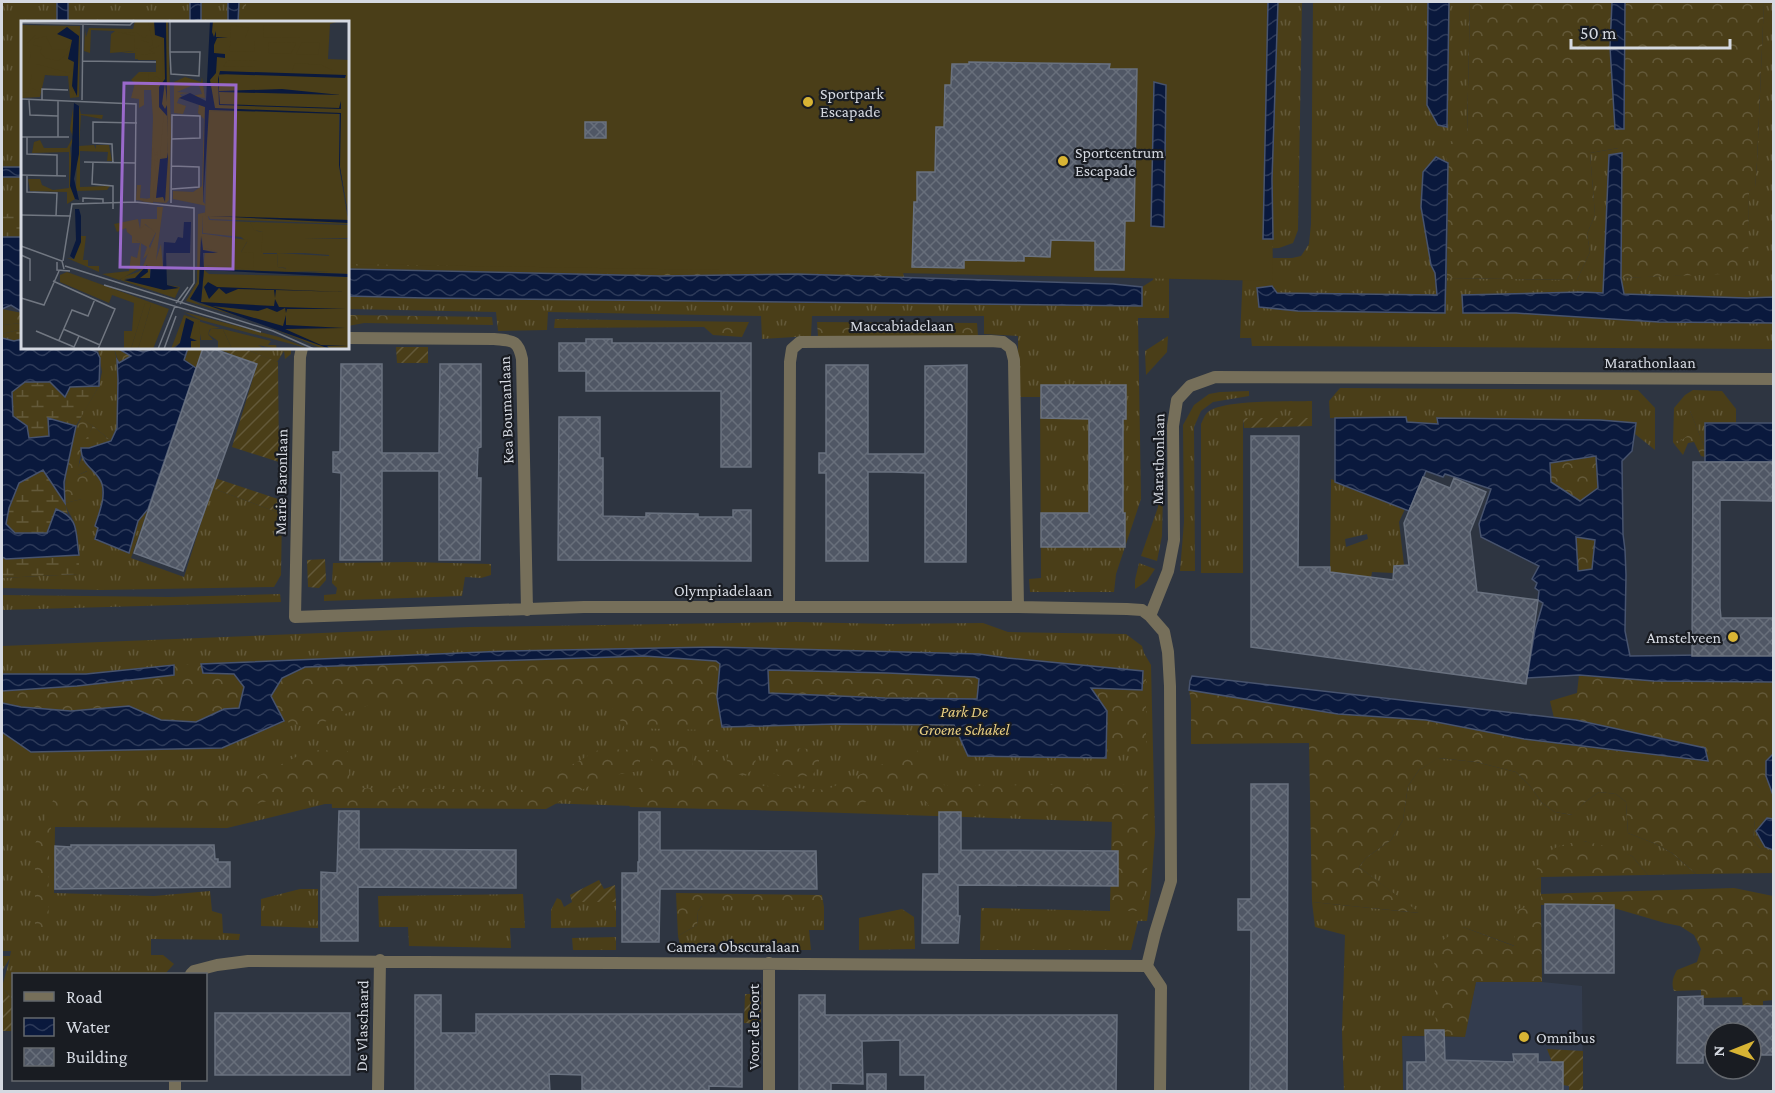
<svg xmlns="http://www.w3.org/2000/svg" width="1775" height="1093" viewBox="0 0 1775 1093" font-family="'Crimson Pro',serif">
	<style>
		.built { fill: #333c4e }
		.grass { fill: url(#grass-tufts); fill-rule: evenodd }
		.forest { fill: url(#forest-crowns) }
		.wetland { fill: url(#wetland-marsh) }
		.garden { fill: url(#garden-furrows) }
		.pitch { fill: #4a3e18 }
		.water { fill: url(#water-waves); stroke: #47536e; stroke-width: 1.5; fill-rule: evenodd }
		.building { fill: url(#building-cross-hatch); stroke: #69717f; stroke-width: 1.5 }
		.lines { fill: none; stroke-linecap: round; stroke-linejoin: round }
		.minor { stroke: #766f5a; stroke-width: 12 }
		.poi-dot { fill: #d8b434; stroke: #191c22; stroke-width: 2 }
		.labels { text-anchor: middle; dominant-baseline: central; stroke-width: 4.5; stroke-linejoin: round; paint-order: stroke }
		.poi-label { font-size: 16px; fill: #d5d9e1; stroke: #191c22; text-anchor: start }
		.street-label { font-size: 16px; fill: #d5d9e1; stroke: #191c22 }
		.park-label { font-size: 16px; font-style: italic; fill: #e8ce81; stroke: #191c22 }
		.inset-road { fill: none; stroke: #717781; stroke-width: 1.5 }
		.view { fill: #9a69cb; fill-opacity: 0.15; stroke: #9a69cb; stroke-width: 3 }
		.inset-edge { fill: none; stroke: #d5d9e1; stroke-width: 3 }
	</style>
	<defs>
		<pattern id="grass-tufts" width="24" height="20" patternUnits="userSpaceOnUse" patternTransform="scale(1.5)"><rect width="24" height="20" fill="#4a3e18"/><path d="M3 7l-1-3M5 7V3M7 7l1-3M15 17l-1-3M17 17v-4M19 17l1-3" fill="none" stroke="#635939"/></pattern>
		<pattern id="forest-crowns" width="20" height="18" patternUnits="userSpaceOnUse" patternTransform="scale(1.5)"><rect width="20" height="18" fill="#4a3e18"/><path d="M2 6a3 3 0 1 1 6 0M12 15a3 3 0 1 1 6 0" fill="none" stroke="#635939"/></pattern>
		<pattern id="wetland-marsh" width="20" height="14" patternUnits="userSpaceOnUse" patternTransform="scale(1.5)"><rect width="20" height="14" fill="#4a3e18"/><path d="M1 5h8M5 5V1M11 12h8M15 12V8" fill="none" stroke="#635939"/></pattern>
		<pattern id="garden-furrows" width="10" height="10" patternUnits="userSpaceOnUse" patternTransform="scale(1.5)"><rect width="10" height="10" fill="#4a3e18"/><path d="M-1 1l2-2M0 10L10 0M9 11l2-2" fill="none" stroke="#635939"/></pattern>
		<pattern id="water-waves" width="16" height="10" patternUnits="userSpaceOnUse" patternTransform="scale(1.5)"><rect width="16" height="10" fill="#0a193d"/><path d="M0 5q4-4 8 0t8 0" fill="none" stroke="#2d3a59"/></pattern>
		<pattern id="building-cross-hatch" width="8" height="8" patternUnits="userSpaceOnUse" patternTransform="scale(1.5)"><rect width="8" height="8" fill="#505765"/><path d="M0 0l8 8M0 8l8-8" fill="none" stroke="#686f7b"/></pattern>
	</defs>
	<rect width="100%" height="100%" fill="#2e3541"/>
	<!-- built -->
	<path class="built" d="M1476 982H1542L1582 986 1583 1091H1403L1402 1036 1464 1037Z"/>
	<!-- grass -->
	<path class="grass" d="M2 2H245V22H22V265H2Z
		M1278 2H1302L1298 230 1293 243 1279 248 1264 249 1273 238 1272 179Z
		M1313 2H1428L1427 105 1447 127 1449 2H1470L1467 135 1448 163 1436 157 1421 207 1431 265 1435 273 1437 295 1277 293 1271 286 1259 307 1298 311 1445 313 1447 278 1577 280 1590 252 1587 234 1595 215 1590 153 1619 148 1622 153 1609 155 1603 293 1581 292 1462 295 1463 313H1516L1659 322 1773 323V349L1252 346 1251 338H1240L1243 271 1265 258H1292L1301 256 1309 244 1311 224Z
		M1764 2H1773V297L1747 298 1624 295 1621 278 1747 272 1749 191 1755 187 1757 162Z
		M1169 265V318H1138L1141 499 1116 574 1114 592H1030L1029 579 1041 578 1040 397H1018V336L984 334V316H812L811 336 762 339 761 316 548 312 547 330 498 331 496 312 348 309V296L447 298 1139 306 1142 287 1153 280 1156 268Z
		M22 323V329L2 334V325Z
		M1168 336 1167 352 1146 375 1145 351Z
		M98 348H114L117 360 118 380 117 428 111 441 93 426 80 418 99 386 102 372Z
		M188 348H203L196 368 184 360Z
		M243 348H291V354L285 359 284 351 277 362Z
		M1340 388 1638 390 1655 408V450L1635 434 1636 423 1438 419V424L1406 422V417L1330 418 1329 401Z
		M1693 390 1722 391 1736 409V423H1705V448L1690 411 1691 434 1675 445 1673 442 1674 408 1685 395Z
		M1249 391V396L1213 402 1201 411 1194 427 1195 571H1180L1184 522 1183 425 1194 405 1209 394 1220 392Z
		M1312 401V418L1243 419V573H1201V424C1203 420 1205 414 1208 412 1224 399 1291 402 1312 401Z
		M82 457 102 483V502L95 525 129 553 138 521 148 509 131 558 184 577 212 488 282 514 281 575 274 587 101 590 2 588V578L79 574C79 561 79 531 73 520 70 514 67 510 65 503L82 499 87 471 78 475V467Z
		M1331 479 1405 509 1399 522 1404 565 1394 566 1393 573 1372 572 1371 578 1330 572ZM1367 534 1368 539 1346 547 1345 539Z
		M1159 492H1163L1162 536 1157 561 1141 556 1158 507Z
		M411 562 491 564V575L481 578 465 577 462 596 324 601V595L336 594 337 588 332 583 333 563Z
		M1139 563 1155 569 1147 581 1135 589V580Z
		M280 594 281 602 2 610V595L169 597Z
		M796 622 889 624 983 623 1008 632 1126 634 1142 646 1144 653 1151 665 1155 833 1151 888 1147 921H1138L1131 950H980L981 908 1110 911 1114 822 512 802 325 804 227 828 55 827 54 893 154 896 210 891 212 911 222 914 223 933 240 934 239 940 151 939V955H163L174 964 165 974H14L13 1000 2 987 10 958 2 971V956H10L11 951H2V646L470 627Z
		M1438 758 1476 762 1516 772 1530 786 1542 803 1555 812 1572 815 1585 802 1599 792 1616 794 1626 802 1628 833 1656 844 1672 853 1696 874 1648 875 1632 856 1584 841 1533 881 1541 877V905L1515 946 1463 927 1436 1036H1402L1403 1091H1344L1342 1031 1345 935 1315 927 1312 902 1419 913 1359 867 1366 858 1391 840 1403 820 1408 786 1419 770Z
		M1767 818 1773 819V851L1760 848 1753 840 1755 819Z
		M300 889H318V928L261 926V899Z
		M523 894 525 928H510L511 948 409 946 408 927H379L378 896Z
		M557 898 561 900 564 907 572 902H616V927L551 928V910Z
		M792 905 824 907V930H809L811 950H681L678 936 697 925 698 911 702 906Z
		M902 909 914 917 915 949 859 950V918Z
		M616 937V950H573L572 938Z"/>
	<!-- forest -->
	<path class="forest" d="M239 2H255V22H238Z
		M1470 2H1764L1757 162 1755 188 1749 191 1748 273 1621 278 1622 153 1618 148 1590 153 1595 215 1587 234 1590 252 1577 280 1447 278 1448 163 1442 145 1467 135Z
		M348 253 901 263 904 277 797 274 661 276 348 269Z
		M2 309 22 313V323L2 325Z
		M348 315 492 317 493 325 364 323 348 326Z
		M555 319 749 322 742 337 713 335 704 327 554 328Z
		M817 322 977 323 978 336H818Z
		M114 348H117L131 356 119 363Z
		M1690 411 1705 448V457L1701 456 1694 442 1688 443 1683 455 1675 445 1690 434 1682 417Z
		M81 418 93 426C85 442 78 457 78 475L88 471 91 497 65 503C64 479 69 438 81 418Z
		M1596 456 1598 488 1581 502 1551 482 1549 463Z
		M1576 537 1595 539 1592 569 1578 572Z
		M644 656 716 660 720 664 717 697 719 709 708 730 625 728 610 704 478 701 374 703 308 728 284 721 271 697 282 678 305 667Z
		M201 664 203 673H234L244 687 239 708 224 709 196 722 161 720 129 706 71 711 21 707 2 703V691L77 686 174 675V665Z
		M1146 665V750L1106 758 1107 711 1091 687 1142 690 1143 671Z
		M768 670 887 673 975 677 979 678 977 699 769 693Z
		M1579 675 1654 681 1773 682V754L1766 761 1768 781 1773 795V819H1755L1753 840 1760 848 1773 851V873L1696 874 1672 853 1656 844 1628 833 1626 802 1616 794 1599 792 1585 802 1573 815 1555 812 1542 803 1530 786 1516 772 1476 762 1439 758 1419 770 1408 786 1403 820 1391 840 1366 858 1359 867 1420 913 1312 902 1309 743 1191 744V702L1189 690 1338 714 1426 720 1524 739 1583 747 1708 760 1705 748 1576 720 1554 718 1550 701 1577 693Z
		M650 745 693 747 692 770 661 769 650 758Z
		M789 748 809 749 819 753V764L812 776 784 777 770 772V755L776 749Z
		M600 749 640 750V771L608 776 546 809 332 808 331 792 295 793 239 809 234 812 54 808C46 848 50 891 48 933L35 936V844L54 798 224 793 310 750 348 751 350 788 527 790Z
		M916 749 945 786 1148 784 1147 883 1141 911H1110L1112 813 959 811 958 806 930 807 909 782 844 812 630 807 625 798 647 783H699L698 750H719V783L826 790Z
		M730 751 756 755 755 768 745 775 728 774 727 759Z
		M1584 841 1612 848 1632 856 1648 875 1541 877 1532 882C1542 851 1552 845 1584 841Z
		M1734 888 1773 896V1000L1763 1001V1009H1743L1742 997 1701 998V990L1674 991C1671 983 1673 977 1677 970L1697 962 1701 949 1694 935 1680 926 1665 923 1600 904 1541 905 1542 982H1476L1465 1037 1436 1036 1434 946 1463 927 1514 946 1516 909 1541 905V894Z
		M676 893 822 895 824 907 702 906 698 911 697 925 678 936Z"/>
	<!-- wetland -->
	<path class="wetland" d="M12 212H22V236L21 235 2 246V216Z
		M22 329V339L14 341H2V334Z
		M25 382H50L70 387 99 386 76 426 48 418 49 436 29 438 27 426 13 416 12 391Z
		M93 426 111 441 89 448H81Z
		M44 469 65 503 68 514 56 509 47 533H15L6 524 9 508 19 483Z
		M79 555V574L2 578V557L6 559Z"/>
	<!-- garden -->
	<path class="garden" d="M396 347H428V363H397Z
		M216 348H243L278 362 279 462 232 447 257 365Z
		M1243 418H1312V426L1244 428Z
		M215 478 284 501 282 514 212 488Z
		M325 559 326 580 319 588 308 587 307 560Z
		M599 880 604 889 615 885 616 902H572L570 895Z
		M2 987 13 1000V1031H2Z
		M745 994H761V1024L744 1023Z
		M1547 1049 1583 1051V1091H1569V1086L1563 1085V1062H1552Z"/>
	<!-- pitch -->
	<path class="pitch" d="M246 2H1270L1273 281 897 273 348 264V22H246Z"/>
	<!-- water -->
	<path class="water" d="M57 2H68V22H57Z
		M190 2H201V22H190Z
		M228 2H239L238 22H228Z
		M1268 2H1278L1272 179 1273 239H1263Z
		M1428 2H1449L1447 127 1438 125 1427 105Z
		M1612 2H1625L1624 129H1615L1610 47Z
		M1154 82 1166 85 1164 227 1151 226Z
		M1622 153 1621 278 1624 294 1747 298 1773 297V323L1659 322 1516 313H1463L1462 295 1581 292 1603 293 1609 155Z
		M1436 157 1448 163 1445 313 1298 311 1259 307 1257 288 1272 286 1277 293 1437 295 1435 273 1431 265 1421 207 1423 172Z
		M2 167H22V177H2Z
		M2 237H22V312L11 305 2 309Z
		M348 269 661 276 797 274 1113 284 1142 287V306L424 298 348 296Z
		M2 338 14 341 22 339V348H86L97 352 100 358 99 386 70 387 65 397 50 382H25L12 392 13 416 27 426 29 438 49 436 48 418 76 426 64 482 65 503 43 470 19 483 9 508 6 524 15 533H47L56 509C80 519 75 531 79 555L6 559 2 557Z
		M117 348H131L143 352 150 350 151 348H188L184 360 196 368 148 509 138 521 129 553 95 539 98 528 95 526C99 513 106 497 102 484 98 470 81 467 81 448H89L111 441 117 428 118 380 117 360 119 363 131 356Z
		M1406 417 1407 422 1438 424 1437 418 1600 420 1636 423 1632 451 1622 461 1623 534 1625 550 1626 575 1625 631 1630 656 1773 654V682L1654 681 1579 675 1527 678 1535 630 1543 603 1538 600 1539 591 1535 588 1537 583 1532 579 1539 566 1481 537 1479 524 1491 489 1445 474 1443 477 1426 471 1409 511 1335 482V418ZM1596 456 1598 488 1580 501 1551 482 1550 463ZM1576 537 1595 540 1592 569 1578 571Z
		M1705 423H1773V462H1705Z
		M713 647 979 654 1007 658 1143 671 1142 690 1091 688 1107 711 1106 758 968 756 954 725 837 724 722 727 717 697 720 664 716 661 644 656 305 667 282 678 271 696 284 721 222 748 31 752 2 732V703L21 707 71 711 129 706 161 720 196 722 224 709 239 708 244 687 234 674 203 673 201 664 507 651ZM768 670 887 673 975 677 979 679 977 699 885 698 769 693Z
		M174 665V675L77 686 2 691V674H86Z
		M1192 676 1576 720 1705 748 1708 761 1524 739 1426 720 1338 714 1189 690 1190 681Z
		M1773 754V795L1766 776V761Z
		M1767 818 1773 819V850L1765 847 1756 831Z"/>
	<!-- building -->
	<path class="building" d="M969 62 1110 64 1109 69H1137L1134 221H1125L1124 270H1095V241L1051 240 1050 257 1024 256V261L964 260V268L912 267 914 202H917V172H935L936 127H944L945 85H951L952 64H969Z
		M585 122H606V138H585Z
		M586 339H612V343H751V467H721V391H586V371H559V343H586Z
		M203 348H211L257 364 183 571 134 553Z
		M341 364H382V453H439L440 364H481V447L478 448 477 478H481L480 560H439V471H382V560H340L341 473 333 472V452H340Z
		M826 365H868V454H925V366L967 365 966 562H925V473L893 472H868V561H826V473H819V453H826Z
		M1041 385H1126V419H1123V513H1125V547H1041V513H1089V419L1041 418Z
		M559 417H600V458H603V516L646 517V513L698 514V517H733V510H751V561L558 560Z
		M1251 436H1299L1298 567H1330V572L1393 580 1394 566 1409 565 1404 523 1423 477 1450 488 1454 478 1486 492 1470 532 1477 592 1538 600 1526 684 1251 647Z
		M1693 462H1773V501L1720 500V608L1721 618H1773V656H1692Z
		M1251 784H1288L1287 1092H1250L1251 930H1238V899H1251Z
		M339 811H359V849L516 850V888L358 887V941H321V872L337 873Z
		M639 812H660V850L816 851 817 889H660L659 942H622V873H638V862H639Z
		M939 812H961V850L1118 851V886L958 885V916H960L958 943H922L923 874H939Z
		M71 845H214L215 859H218V862H230V887L55 889V846L71 847Z
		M1545 904 1614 905V973H1545Z
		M415 995H441V1033H476V1014H742V1087L709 1086V1090L682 1092 582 1090V1075L549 1074 550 1092H415Z
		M799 995H825V1015H1117L1116 1092H925V1075H900V1040L862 1041 863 1084 831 1083V1092H799Z
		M1703 996V1006H1773V1055H1751V1033H1715V1055H1703V1063H1677L1678 997Z
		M215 1013H350V1075H215Z
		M1425 1030H1444L1445 1060 1514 1062 1513 1054H1538V1062H1563V1092H1407V1062H1426Z
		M867 1074H886V1092H867Z"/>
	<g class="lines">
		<!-- minor -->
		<path class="minor" d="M348 338 494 339C512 341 518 339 522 359L527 610
			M302 348 300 357 295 617 584 607H1018L1127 609 1142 610 1150 616 1164 632 1168 652 1170 686 1171 881 1155 933 1147 966
			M789 607 790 362 792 349 800 342 991 341 1003 342 1011 348 1014 360 1018 607
			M1150 616 1168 571 1174 540 1173 426 1177 400 1190 386 1215 377 1774 379
			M191 974 194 971 217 965 248 961 1147 966 1161 987 1160 1092
			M175 1080V1092
			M378 1092 380 960
			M769 1092V963"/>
	</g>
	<!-- markers -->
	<g class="poi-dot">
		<circle cx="808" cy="102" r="6"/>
		<circle cx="1063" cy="161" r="6"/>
		<circle cx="1733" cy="637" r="6"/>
		<circle cx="1524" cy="1037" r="6"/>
	</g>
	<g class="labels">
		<!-- poi labels -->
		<g class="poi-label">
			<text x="820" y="93">Sportpark<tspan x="820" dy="18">Escapade</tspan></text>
			<text x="1075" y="152">Sportcentrum<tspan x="1075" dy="18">Escapade</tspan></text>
			<text x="1721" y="637" text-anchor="end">Amstelveen</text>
			<text x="1536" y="1037">Omnibus</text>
		</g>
		<!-- street labels -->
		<g class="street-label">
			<text x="902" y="325">Maccabiadelaan</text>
			<text x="1650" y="362">Marathonlaan</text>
			<text transform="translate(506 410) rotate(-92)">Kea Boumanlaan</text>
			<text transform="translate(1158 459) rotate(-89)">Marathonlaan</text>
			<text transform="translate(281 482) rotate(-89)">Marie Baronlaan</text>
			<text x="723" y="590">Olympiadelaan</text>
			<text x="733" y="946">Camera Obscuralaan</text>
			<text transform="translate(362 1026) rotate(-89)">De Vlaschaard</text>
			<text transform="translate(753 1027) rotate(-90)">Voor de Poort</text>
		</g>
		<!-- park labels -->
		<g class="park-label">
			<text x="964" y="711">Park De<tspan x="964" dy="18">Groene Schakel</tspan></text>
		</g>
	</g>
	<!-- overview -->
	<g transform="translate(21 21)">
		<rect width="328" height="328" fill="#2e3541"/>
		<path d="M114 0H147L150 112 148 179 145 182 115 179 116 164H120L119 177 129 178 132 97 130 69H123V84L118 87V78L110 77 114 62 110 59 118 51H135V39L114 38V30L89 32 90 13 94 10 70 9 69 32 63 30 64 9 65 16 68 7 112 8ZM191 0H319L309 3 307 38 328 39V197L319 146V92L187 90ZM0 4 59 5 58 76 49 77 47 55 24 54 19 76 0 77ZM164 56 180 61 181 56 184 77 170 75 181 73 177 62 156 71 168 72 159 73 163 79 158 77 156 82 165 85 162 93 153 92V61ZM178 83 184 86 182 181 186 185 152 178V170L172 171 181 165 183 98 177 92ZM58 85 60 93 82 94 81 98 60 94 58 125 73 124 75 128V124H88L91 140H86L87 131 59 130V166L89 165 86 169 56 170 55 167ZM52 87 53 116 49 127 54 178 46 183V171L9 170 7 158H19L21 164 32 169 48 167V131L11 132 13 121 19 119 23 127H46L52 116 49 108ZM186 191 188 199 229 201 236 210 244 211 242 233H256L257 246 267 248 264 251 182 247 184 231V244L232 247V239L220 231 226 221 220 216 182 212V194L181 213H184V227L197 228V231L182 229 181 215 178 263 169 278 179 283 189 285 180 282 183 249 188 253 327 256 328 328H302L234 300 165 280 176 261 177 193ZM187 194 328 199V203L189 198ZM117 198 119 208 123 203 135 211 128 225 130 230 122 238 126 226 115 219V211H106L105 207 96 211 93 203ZM325 218H328V253L283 251 308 250V234L283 232 327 227ZM127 244 128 245 114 257H103L159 266 154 277 99 259 102 256 117 251ZM46 251 148 288 132 328H117L130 283H124L110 328H103V310H111L113 282 91 274 88 282 39 261V254ZM163 291 258 316 289 328 180 299ZM163 294 179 299V328H170V320L175 319 169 317 170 301 165 297 159 322 150 328ZM190 308H202L211 328H197V320L187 313Z" fill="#4a3e18"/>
		<path d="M127 0 132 24 128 26V22L120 19V27L115 28H120V34L134 32 128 29 140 24 142 16 141 60 135 55 128 60 127 53H119L135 52 136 39H117L114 32H100L113 30 114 15 97 11 116 12 123 17 127 14ZM209 4 228 7 224 17H210ZM243 4 280 5V16L242 17ZM0 14H15L6 22 10 34 7 42H0ZM25 15 31 28 45 29 52 22V29L37 40 24 37 19 31 21 26 12 24 14 18ZM210 20H233L234 31 208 30ZM247 21 275 22 270 33 248 32ZM281 21 299 22 297 34 275 33ZM206 40 228 39 236 40V45L202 46ZM274 42 301 44 312 50H271ZM16 43 48 52 51 48 53 75 48 55 23 54 19 71 11 67V53L7 72 0 71V46H15ZM143 91 146 95V137L139 136ZM132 127 134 135 137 130 136 141 133 138 136 158 133 161 132 182 119 180 129 177ZM136 186H142L135 239 140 223 142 247 129 248V257H118L128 245 121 248 135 212 124 203 119 209 120 198H136ZM229 201 328 204V217H284L325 218 328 228 325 232H257L308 235V250L264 251 265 247 257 246 256 232H240L242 211 233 209ZM106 211H115V219L120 222 119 247 98 259 81 253 108 250 110 235 116 237 119 222H111V215ZM184 213 227 219 220 231 233 232 232 248 184 244V231H197L184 227ZM59 215H65L62 239H67V245H78V251L46 237 53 238ZM124 282 130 283 121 315 117 328H110ZM177 300 199 307 189 308 187 313 192 319H180ZM202 308 250 320 247 324H255L256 328 237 324 244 328H211Z" fill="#4a3e18"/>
		<path d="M190 285 235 290 246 287 256 291 264 287 263 306Z" fill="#4a3e18"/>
		<path d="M187 90 318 92V146L327 199 184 195Z" fill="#4a3e18"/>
		<path d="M133 0H145L146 81 144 61 141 83 144 88 146 84 147 137 144 181 142 176 135 177 139 138 146 137 147 130 146 95 138 86V66L144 58 143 17 134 14ZM189 0H205H192L191 11 193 16 195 10V16H207L196 17 193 24V32L204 33V37L196 36 195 52 189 59 194 87 320 92 319 146 328 202 188 195 328 199 318 144 319 93 188 89 182 182 184 86 158 77 169 72 185 80ZM46 6 58 15 56 75 51 65 53 41 47 38 51 19 36 13ZM199 50 325 54 324 57 198 53V70L261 68 320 74 198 71 199 83 318 87 320 80V88L198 84 197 58ZM53 82 58 85V133L53 158 58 179 54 178 49 165ZM54 188H58L60 195V221L53 238 49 235 55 219ZM163 201H170L169 232H145L146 264 158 267 143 269 103 259 114 257 126 244 127 251 119 257H129L130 246H142L143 221 154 222 157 216 162 217ZM180 215 182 229 197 232H182L183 248 328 253 329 262H328L327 256 183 249 180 281 253 285 254 278 258 286 325 288H266L265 292 264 287 256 291 246 287 237 290 191 285 262 305 265 294V304L324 307 264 308 300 324 328 325H306L309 328 169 278 178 263ZM187 261 196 266 325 271 255 269 254 277 253 269 217 268 205 273 198 267 188 278 183 266ZM165 297 173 301 169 317 176 320H170V328H153L159 322Z" fill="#0a193d"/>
		<path class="inset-road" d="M149 0V31L150 53 178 55 179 31H149M149 0H181M0 2 109 4 113 0M61 40 135 41M0 78 115 83 114 181 51 183 42 240M8 79 9 94 37 95M21 79V68L47 69M61 79 62 3M0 116H48M6 116V133L36 134V155M37 116V79M63 141 115 142M72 141 71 163 92 165V188M92 142 91 123 72 122V101L116 102M0 154 45 155M6 154V171L36 172 35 195M151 168 178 166V146L151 145M62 181V177L82 178V182M114 181 173 187V262L159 283M150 182 151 94 179 95V117L151 118M0 194 50 195M0 225 41 240 43 248M0 234 9 238V260M36 241V249L49 250M44 245 252 310 293 328M32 260 94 288 77 328M83 264 240 311M0 277 23 284 38 250M155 282 167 266M42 308 79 324M15 310 53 326 58 315M38 319 51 289 67 295 74 278M137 328 154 285M143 328 155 295"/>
		<path class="view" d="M103 62 215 64 212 248 99 246Z"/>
		<rect width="328" height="328" class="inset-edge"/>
	</g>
	<!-- border -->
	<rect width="1775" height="1093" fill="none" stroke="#d5d9e1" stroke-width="6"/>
	<!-- legend -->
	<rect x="12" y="973" width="195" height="108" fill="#191c22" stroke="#64686e" stroke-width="1.5"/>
	<rect x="24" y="992" width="30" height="9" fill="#766f5a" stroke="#64686e" stroke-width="1.5"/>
	<text x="66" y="1003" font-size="18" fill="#d5d9e1">Road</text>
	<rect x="24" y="1018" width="30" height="18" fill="url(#water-waves)" stroke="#64686e" stroke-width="1.5"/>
	<text x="66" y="1033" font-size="18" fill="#d5d9e1">Water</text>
	<rect x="24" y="1048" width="30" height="18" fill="url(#building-cross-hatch)" stroke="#64686e" stroke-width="1.5"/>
	<text x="66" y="1063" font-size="18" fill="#d5d9e1">Building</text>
	<!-- north arrow -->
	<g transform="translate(1733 1051) rotate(269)"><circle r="28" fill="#191c22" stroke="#64686e" stroke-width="1.5"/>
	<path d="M0-4.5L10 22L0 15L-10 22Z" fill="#d8b434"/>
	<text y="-9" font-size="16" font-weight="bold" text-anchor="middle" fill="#d5d9e1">N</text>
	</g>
	<!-- scale -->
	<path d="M1571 39v9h159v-9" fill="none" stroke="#d5d9e1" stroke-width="3"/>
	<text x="1580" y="39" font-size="18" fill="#d5d9e1" stroke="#191c22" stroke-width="4.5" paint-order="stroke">50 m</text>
</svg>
